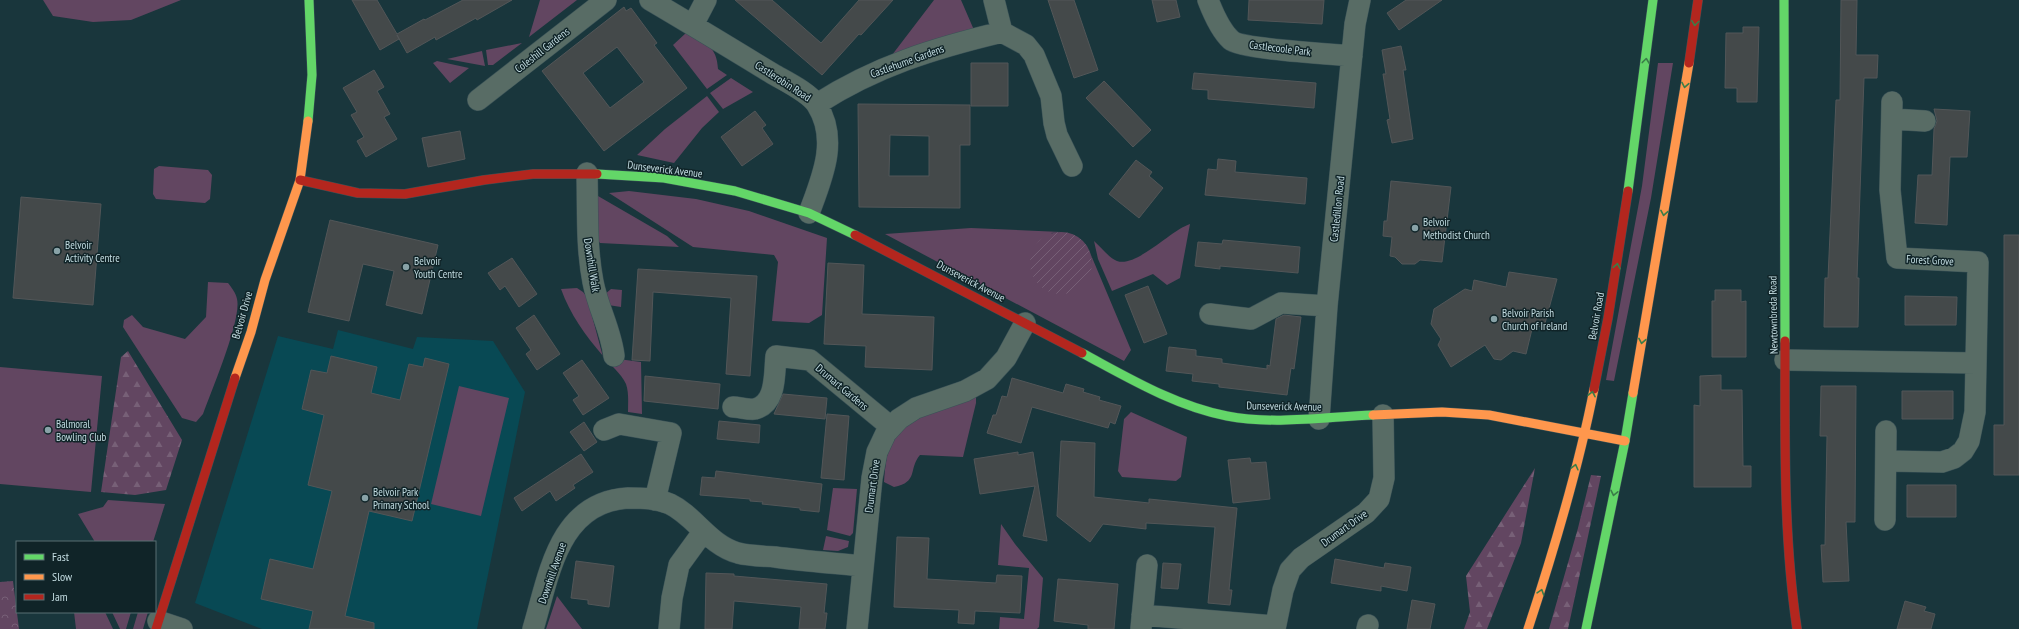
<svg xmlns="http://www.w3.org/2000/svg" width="2019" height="629" viewBox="0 0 2019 629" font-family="'PT Sans Narrow',sans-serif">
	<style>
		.built { fill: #084954 }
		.grass { fill: #624661 }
		.forest { fill: url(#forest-firs) }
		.park { fill: url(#park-crowns) }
		.garden { fill: url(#garden-furrows) }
		.building { fill: #44494a; stroke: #525658; fill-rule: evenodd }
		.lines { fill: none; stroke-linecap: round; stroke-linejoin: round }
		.street-casing { stroke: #3a5257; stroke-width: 22 }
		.fast-casing { stroke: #3a5257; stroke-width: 10 }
		.slow-casing { stroke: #3a5257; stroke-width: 10 }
		.jam-casing { stroke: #3a5257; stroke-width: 10 }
		.street { stroke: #586c65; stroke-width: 21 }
		.fast { stroke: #63d668; stroke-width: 9 }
		.slow { stroke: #ff974d; stroke-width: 9 }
		.jam { stroke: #b3261e; stroke-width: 9 }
		.oneway { stroke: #3a7d48 }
		.poi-dot { fill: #88a2a7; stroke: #102428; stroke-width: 1.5 }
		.labels { text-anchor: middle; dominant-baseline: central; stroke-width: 3; stroke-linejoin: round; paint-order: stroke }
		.street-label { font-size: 11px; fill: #c3dce1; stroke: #102428 }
		.poi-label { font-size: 11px; fill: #c3dce1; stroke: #102428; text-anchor: start }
	</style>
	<defs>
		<pattern id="forest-firs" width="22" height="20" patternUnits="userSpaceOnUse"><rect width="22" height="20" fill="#624661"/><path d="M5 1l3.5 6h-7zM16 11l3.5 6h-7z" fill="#776077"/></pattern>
		<pattern id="park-crowns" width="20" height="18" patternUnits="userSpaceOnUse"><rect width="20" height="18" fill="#624661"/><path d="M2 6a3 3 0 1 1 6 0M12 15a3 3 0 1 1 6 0" fill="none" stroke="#776077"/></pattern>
		<pattern id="garden-furrows" width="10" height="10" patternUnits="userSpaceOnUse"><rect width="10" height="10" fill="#624661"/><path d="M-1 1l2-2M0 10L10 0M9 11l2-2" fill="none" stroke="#776077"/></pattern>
	</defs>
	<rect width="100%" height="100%" fill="#19363c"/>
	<!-- built -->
	<path class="built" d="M338 330 413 349 417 337 493 341 525 392 477 629H262L195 603 278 336 333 349Z"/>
	<!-- grass -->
	<path class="grass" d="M43 0H181L131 20 93 22 53 16Z
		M540 0H577L529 37Z
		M934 0H961L974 30 892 55Z
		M687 32C705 43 717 46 718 69L727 75 707 89 673 45Z
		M522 43 493 65H488L486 50Z
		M482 51 485 66 447 59Z
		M437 61 469 68 450 83 433 63Z
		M1658 63H1673L1651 198 1614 381 1606 380 1642 186Z
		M731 78 753 92 723 109 710 93Z
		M707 96 719 112 702 128 674 163 637 155 665 129Z
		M159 166 208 170 212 175 210 199 205 203 156 199 153 194 154 169Z
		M629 191 696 199 749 211 827 238 822 315 809 323 772 321 778 262 774 255 693 247 609 193Z
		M598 196 667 236 679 247 600 243 595 237 593 204Z
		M1190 224 1180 278 1167 285 1153 274 1112 291 1098 259 1094 241C1101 247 1109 258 1117 261 1136 268 1171 230 1190 224Z
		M971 228 1061 232 1051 233 1092 264 1091 255 1131 350 1124 361 885 234Z
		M208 282 228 283C231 287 236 293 237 299 242 319 211 392 203 414L196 422 182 418 123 327 124 320 132 315 143 327 185 339 206 317Z
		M577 288 583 292 587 297 603 357 641 362 642 414 628 412C628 403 629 393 626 384 621 373 610 365 603 356 585 335 570 314 561 289Z
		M611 289 622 290 621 307 608 305 604 295Z
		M0 367 102 376 91 492 0 484Z
		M459 386 509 398 481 516 431 504Z
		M976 395V403L963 457 920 455C908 469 919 482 894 487L884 482C885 469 886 455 891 442 903 416 951 405 976 395Z
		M1131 412 1187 437 1181 477 1176 481 1122 477 1118 471 1124 419Z
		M833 488 857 489 853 533 850 536 827 530Z
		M108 500 165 504 153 542H95L78 514 103 507Z
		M1001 524 1015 544 1043 578 1039 627 1037 629H999L1000 617 1024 619 1029 568 998 565Z
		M826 536 849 541 848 547 838 551 823 550Z
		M557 596 582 629H546Z
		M74 612H105L113 629H76Z
		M112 612H131L126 629H120Z
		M138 612H148L143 629H133Z"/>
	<!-- forest -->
	<path class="forest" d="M128 351 182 440 166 490 135 495 101 492 121 357Z
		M1535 468 1521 543 1487 629H1464L1470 612 1466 576Z
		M1591 475 1601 476 1568 629H1549L1578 528Z"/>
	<!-- park -->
	<path class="park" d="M13 581 19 629H0V582Z"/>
	<!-- garden -->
	<path class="garden" d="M1030 263a31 31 0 1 1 62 0a31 31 0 1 1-62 0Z"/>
	<!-- building -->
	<path class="building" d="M352 0H377L397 34 424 19 425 20 463 0H512L477 20 476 18 436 40 435 37 407 53 397 35 399 39 380 50Z
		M735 0H772L821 43 859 0H893L861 35 859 34 822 75Z
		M1048 0H1074L1098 70 1074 78Z
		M1152 0H1176L1180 17 1157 22Z
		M1249 0H1324L1322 24 1248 20Z
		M1406 0H1442L1399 30 1387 13Z
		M1841 0H1857L1856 55H1878L1877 78H1864L1857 278H1859L1858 327H1824L1825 278H1828L1836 100H1840Z
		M624 7 626 11 631 8 657 43 654 45 687 88 604 151 542 71ZM617 47 644 82 610 108 583 73Z
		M1743 27H1759L1757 102H1737V88H1725L1726 33H1743Z
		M1401 46 1406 70H1403L1413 139 1392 143 1387 120 1390 119 1383 74H1386L1382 50Z
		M971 63H1008V106H971Z
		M374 70 384 87 377 91 390 114 384 117 397 139 366 157 357 141 364 137 351 115 357 112 343 88Z
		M1194 73 1316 83 1314 108 1208 99V90L1192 89Z
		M1104 81 1151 130 1133 147 1086 98Z
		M858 104 970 105V145H960V208L859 207ZM890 135 929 136V176H889Z
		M1934 109 1970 111 1967 157H1950L1947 225 1915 223 1918 175H1932L1934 129 1937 121Z
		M755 111 766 125 762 128 773 144 742 166 721 137Z
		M460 131 465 159 428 167 422 138Z
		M1218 159 1236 161 1235 172 1307 178 1305 204 1205 195 1208 169 1217 170Z
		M1136 160 1152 172 1149 176 1163 188 1139 218 1109 194Z
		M1391 181 1451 187 1442 262 1420 260 1415 264H1402L1395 257 1390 256 1392 237 1383 236 1384 221H1387Z
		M21 197 101 204 93 305 13 298Z
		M330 220 438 245 422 314 386 305 394 271 363 264 349 321 308 312Z
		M2004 235H2019V475H1994V425H2004Z
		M1223 240 1300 247 1298 273 1220 266V269L1195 266 1198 242 1222 244Z
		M512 258 537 294 519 307 505 286 500 290 488 273Z
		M828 263 864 265 862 314 934 317 932 370 865 367 866 346 824 344Z
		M638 269 757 276 750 376 726 374 731 298 653 292 650 361 632 360Z
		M1509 272 1557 279 1544 327 1533 325 1526 354 1513 351 1501 360 1494 359 1485 345 1451 367 1438 345 1441 339 1431 324 1434 309 1465 289 1472 291 1474 280 1506 287Z
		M1148 286 1167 334 1144 343 1125 295Z
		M1715 290H1741V302L1746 301V357H1712V301H1715Z
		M1905 296 1957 297 1956 325H1905Z
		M534 315 560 354 537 370 526 354 531 350 516 328Z
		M1284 315 1301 317 1294 369 1291 368 1287 395 1219 387V384L1192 381 1193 374 1166 371 1169 347 1196 350V356L1222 359V363L1267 369V365L1270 366 1276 319Z
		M331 356 377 367 371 393 400 400 409 364 423 367 425 358 449 364 412 521 369 511 345 616 374 623V629H309L313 611 261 599 270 559 313 569 332 491 308 485 324 415 302 409 311 370 327 373Z
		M582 360 609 398 583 415 573 400 579 396 563 373Z
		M1721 375V390H1742L1743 466H1751V487H1694V405L1700 406V376Z
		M645 376 720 384 718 409 644 401Z
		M1012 378 1063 393 1066 384 1084 389 1083 392 1100 397 1099 400 1121 406 1115 424 1110 422 1108 428 1032 407 1021 443 987 433 993 415H996L1002 396 1007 397Z
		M1821 386H1856L1855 522H1846L1849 581 1823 582 1821 545H1825L1827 436H1820Z
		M1902 391H1953V419H1902Z
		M783 394 827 398 825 419 774 414Z
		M827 414 849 416 844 480 821 478Z
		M719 421 760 425 759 443 717 439Z
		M584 422 597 442 584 451 570 432Z
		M1061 441 1095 443 1094 497 1149 503V499L1237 508 1229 590H1232L1230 605 1208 603 1215 527 1146 523V529L1103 524 1090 542 1057 516Z
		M1018 452V455L1033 452 1047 541 1023 536 1035 486 980 494 974 459Z
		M581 454 593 472 573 485 575 488 556 501 550 491 522 511 514 498Z
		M1250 458 1251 463 1266 462 1270 499 1233 503 1228 460Z
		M716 471 822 484 819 512 800 510V508L762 504 763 502 750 501V499L700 495 702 477 715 478Z
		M1907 485H1956V517H1907Z
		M897 537 929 538 927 579 996 583 997 575 1022 576 1020 613 975 611 974 624 958 623 959 610 894 607Z
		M1335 559 1384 568 1385 563 1411 567 1407 591 1381 586V591L1331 583Z
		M576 561 614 566 609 607 588 604V600L571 598Z
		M1163 563 1181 564 1178 589 1161 588Z
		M706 573 734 574V576L827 584 824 613H827L825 629H799L801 607 734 601 732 629H705Z
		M1058 579 1118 584 1114 629H1088V625L1054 621Z
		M1412 600 1435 604 1430 629H1407Z
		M1905 601 1926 607 1924 611 1935 614 1931 629H1897Z"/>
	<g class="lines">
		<defs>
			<path id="street" d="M650 0C691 24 732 49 773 74 785 81 810 93 817 105 839 140 822 178 809 213
				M994 0 1002 32
				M1208 0C1213 13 1220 30 1231 40 1241 49 1332 54 1352 56
				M693 25 706 0
				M478 100 606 0
				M817 104C876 66 935 48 1002 32L1026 45 1034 55 1051 96 1054 123 1057 135 1072 166
				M1892 119 1925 121
				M587 173C588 210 586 246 593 282 598 308 611 330 614 356
				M1210 314 1251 319 1281 303 1327 306
				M1785 360 1975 363
				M733 407C739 407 749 410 755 409 777 403 774 374 776 356L810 360 891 427
				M1319 419 1327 306 1355 24 1360 0
				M604 430 619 424 671 433 655 500
				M1886 461 1942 462 1954 458 1963 451 1969 441 1975 412 1978 262 1897 258 1890 190 1892 102
				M1885 520 1886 431
				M1142 615 1275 626
				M158 621 182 629
				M1141 628 1147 565
				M533 629C549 576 558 502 628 498 643 498 656 498 670 504 695 516 709 545 738 553 750 556 763 556 775 557 804 561 833 563 862 566
				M669 629 672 598 679 565 703 532
				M857 629 872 478 877 452 886 433 899 419 916 408 965 391 987 379 1006 358 1025 323
				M1275 629 1283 590 1290 570 1301 558 1366 513 1379 499 1384 478 1383 415
				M1367 629 1368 625"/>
			<path id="fast" d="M1784 0 1785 341
				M308 121 312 75 309 0
				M597 174 664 178 735 191 809 213 855 235
				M1628 191 1653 0
				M1082 353C1127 377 1175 406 1227 416 1274 425 1325 417 1373 415
				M1586 629 1625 441 1633 393"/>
			<path id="slow" d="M235 378 251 332 265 280 300 180 308 121
				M1633 393 1689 63
				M1373 415 1442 412 1489 415 1625 441
				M1528 629C1554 550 1578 471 1594 389"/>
			<path id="jam" d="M1689 63 1698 0
				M300 180 358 193 405 194 484 180 533 174H597
				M855 235 1082 353
				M1785 341C1785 437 1783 534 1797 629
				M1594 389 1608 318 1628 191
				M156 629 235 378"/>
		</defs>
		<!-- street casing -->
		<use href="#street" class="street-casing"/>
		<!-- fast casing -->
		<use href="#fast" class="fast-casing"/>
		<!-- slow casing -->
		<use href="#slow" class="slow-casing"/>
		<!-- jam casing -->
		<use href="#jam" class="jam-casing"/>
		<!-- street -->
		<use href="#street" class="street"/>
		<!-- fast -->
		<use href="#fast" class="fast"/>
		<!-- slow -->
		<use href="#slow" class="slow"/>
		<!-- jam -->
		<use href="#jam" class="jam"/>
	</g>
	<!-- one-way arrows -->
	<defs><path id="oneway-chevron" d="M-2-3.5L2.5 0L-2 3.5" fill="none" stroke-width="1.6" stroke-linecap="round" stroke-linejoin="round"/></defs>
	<g class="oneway">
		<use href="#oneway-chevron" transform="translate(1695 23) rotate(97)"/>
		<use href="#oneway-chevron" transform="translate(1646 61) rotate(-83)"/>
		<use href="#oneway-chevron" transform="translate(1685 85) rotate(100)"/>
		<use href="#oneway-chevron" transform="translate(1664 213) rotate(100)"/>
		<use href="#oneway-chevron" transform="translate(1617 266) rotate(-80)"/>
		<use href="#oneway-chevron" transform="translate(1642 341) rotate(100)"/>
		<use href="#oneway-chevron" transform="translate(1592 394) rotate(-78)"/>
		<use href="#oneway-chevron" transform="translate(1575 467) rotate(-76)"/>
		<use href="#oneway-chevron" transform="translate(1614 493) rotate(102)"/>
		<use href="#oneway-chevron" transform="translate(1541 592) rotate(-72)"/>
	</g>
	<!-- markers -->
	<g class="poi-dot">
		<circle cx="1415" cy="228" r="4"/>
		<circle cx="57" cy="251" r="4"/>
		<circle cx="406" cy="267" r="4"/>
		<circle cx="1494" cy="319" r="4"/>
		<circle cx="48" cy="430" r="4"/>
		<circle cx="365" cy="498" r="4"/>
	</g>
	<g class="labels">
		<!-- street labels -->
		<g class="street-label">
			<text transform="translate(1280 48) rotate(7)">Castlecoole Park</text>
			<text transform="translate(542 50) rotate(-38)">Coleshill Gardens</text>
			<text transform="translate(907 61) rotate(-20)">Castlehume Gardens</text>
			<text transform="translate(783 81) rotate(33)">Castlerobin Road</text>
			<text transform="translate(665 169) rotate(7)">Dunseverick Avenue</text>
			<text transform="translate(1337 209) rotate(-84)">Castledillon Road</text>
			<text transform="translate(1930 260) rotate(3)">Forest Grove</text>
			<text transform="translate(592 265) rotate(81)">Downhill Walk</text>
			<text transform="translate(971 281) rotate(28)">Dunseverick Avenue</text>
			<text transform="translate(242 315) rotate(-74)">Belvoir Drive</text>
			<text transform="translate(1773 315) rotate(-91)">Newtownbreda Road</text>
			<text transform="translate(1596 316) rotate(-80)">Belvoir Road</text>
			<text transform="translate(842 387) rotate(40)">Drumart Gardens</text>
			<text transform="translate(1284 406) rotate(1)">Dunseverick Avenue</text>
			<text transform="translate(872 486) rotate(-82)">Drumart Drive</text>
			<text transform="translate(1344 528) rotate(-36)">Drumart Drive</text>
			<text transform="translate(552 573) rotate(-71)">Downhill Avenue</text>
		</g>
		<!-- poi labels -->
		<g class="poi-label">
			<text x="1423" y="222">Belvoir<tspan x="1423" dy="13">Methodist Church</tspan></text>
			<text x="65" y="245">Belvoir<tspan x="65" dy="13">Activity Centre</tspan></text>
			<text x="414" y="261">Belvoir<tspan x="414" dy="13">Youth Centre</tspan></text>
			<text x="1502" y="313">Belvoir Parish<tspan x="1502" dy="13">Church of Ireland</tspan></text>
			<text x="56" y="424">Balmoral<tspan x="56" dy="13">Bowling Club</tspan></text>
			<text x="373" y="492">Belvoir Park<tspan x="373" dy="13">Primary School</tspan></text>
		</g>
	</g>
	<!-- legend -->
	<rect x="16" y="541" width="140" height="72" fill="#102428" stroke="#586e72"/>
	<rect x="24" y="554" width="20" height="6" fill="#63d668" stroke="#586e72"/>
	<text x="52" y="561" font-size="12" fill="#c3dce1">Fast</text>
	<rect x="24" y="574" width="20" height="6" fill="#ff974d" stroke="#586e72"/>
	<text x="52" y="581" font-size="12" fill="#c3dce1">Slow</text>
	<rect x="24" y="594" width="20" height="6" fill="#b3261e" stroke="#586e72"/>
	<text x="52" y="601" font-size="12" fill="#c3dce1">Jam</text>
</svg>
